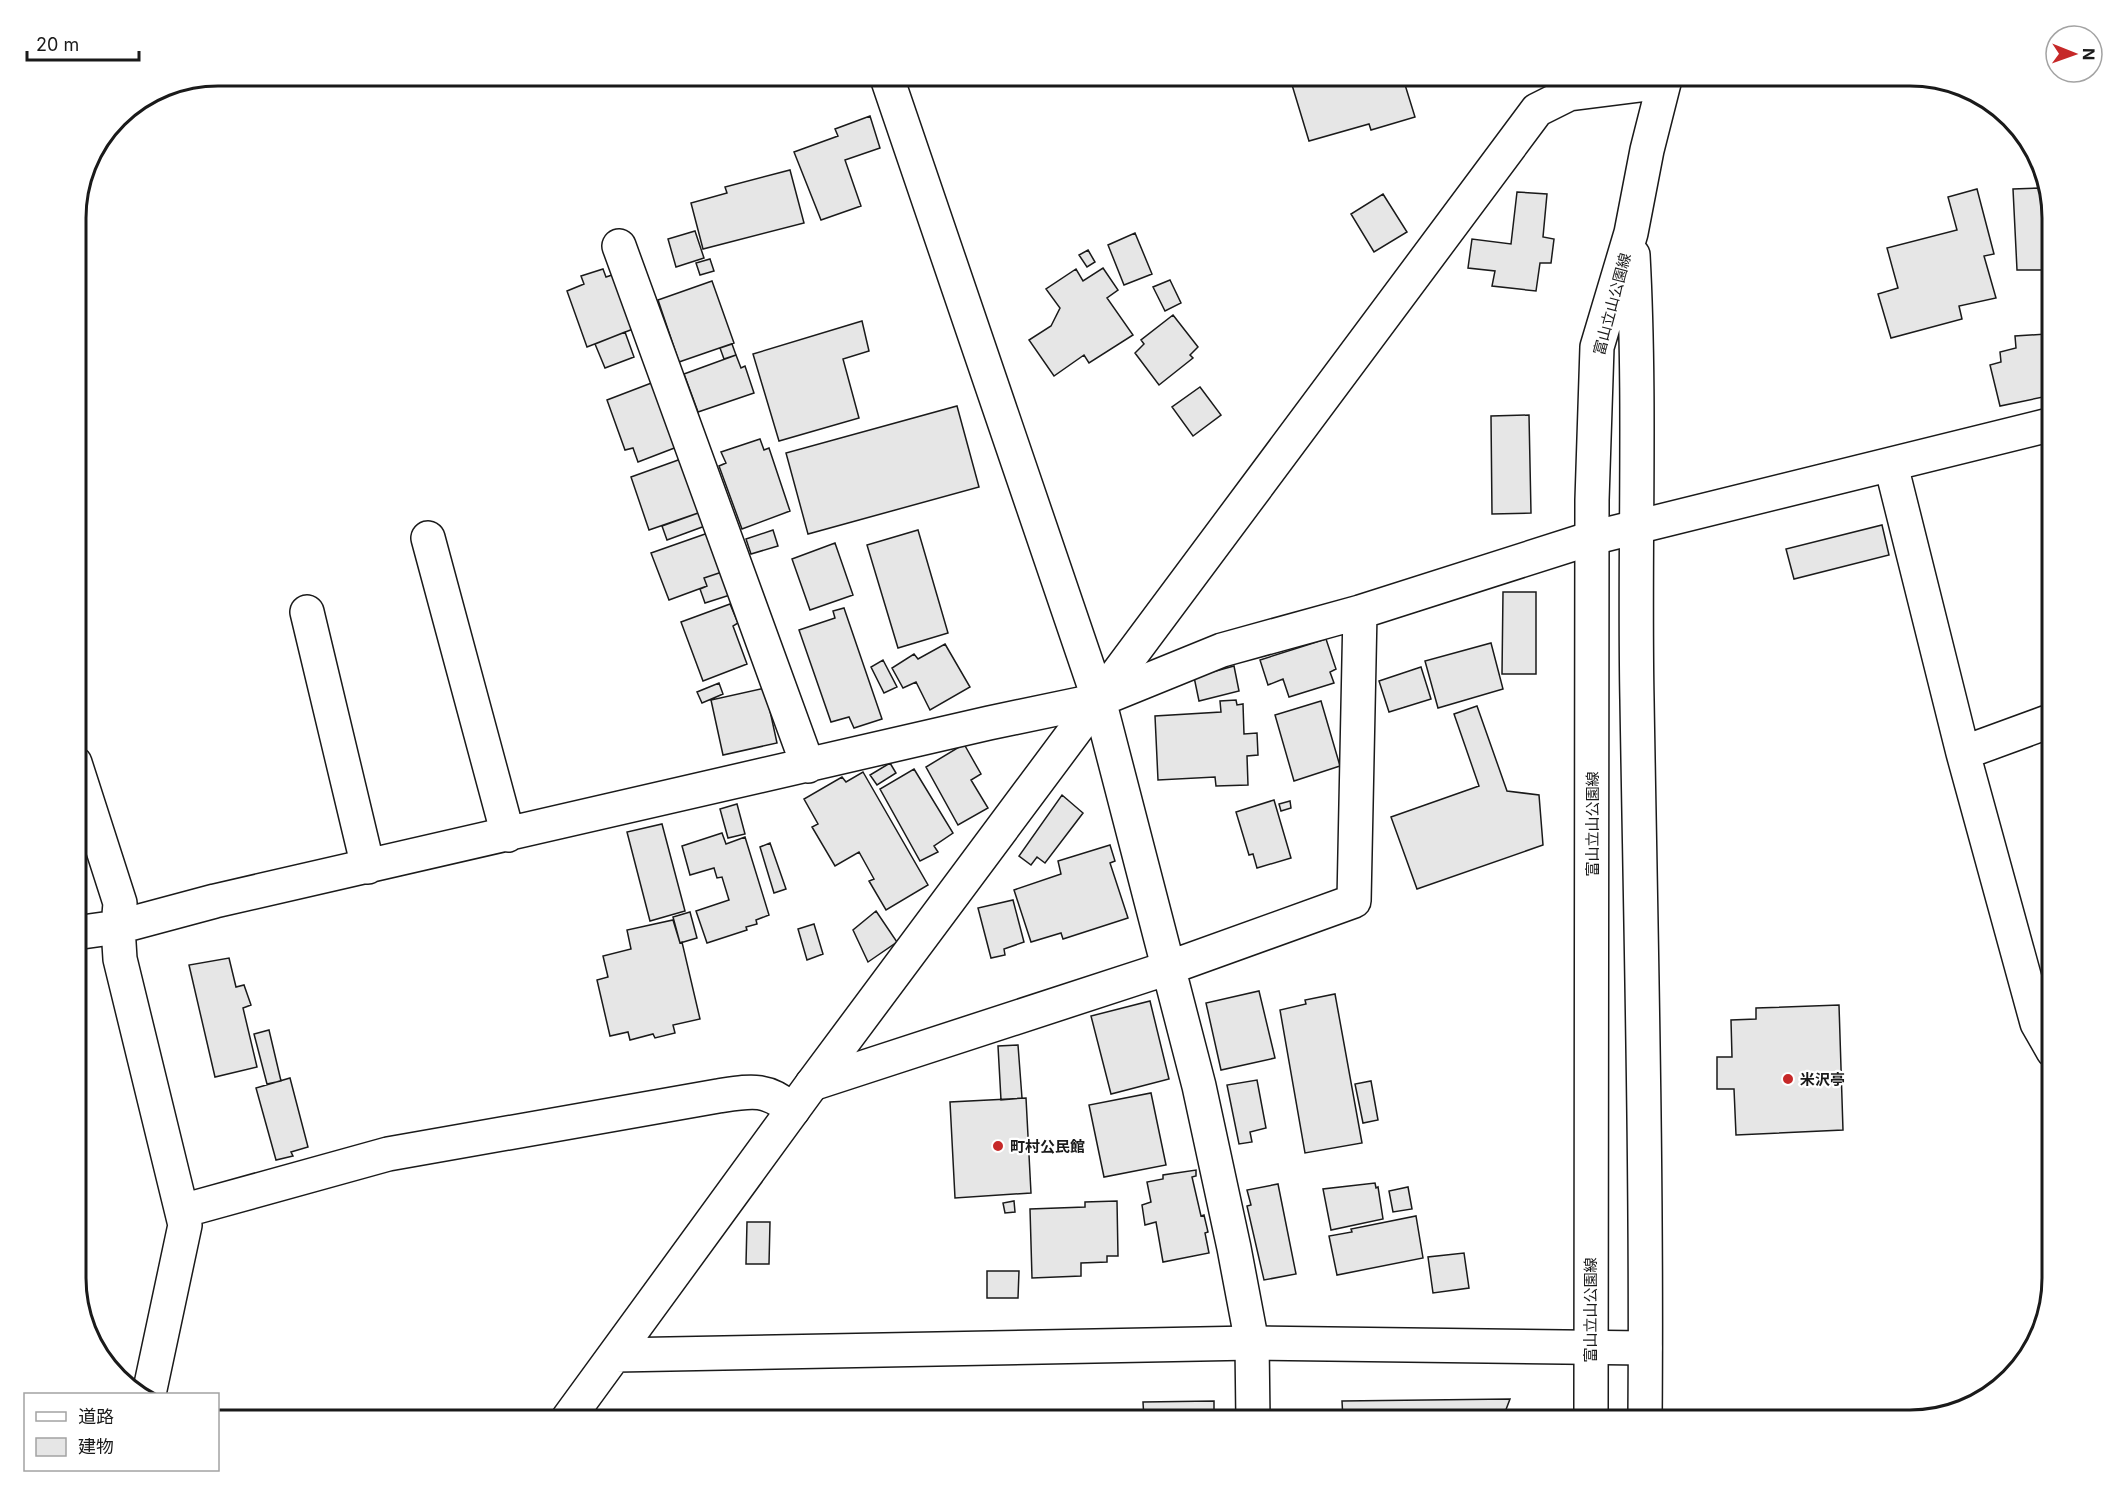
<svg xmlns="http://www.w3.org/2000/svg" width="2128" height="1495" viewBox="0 0 2128 1495" font-family="Inter,'Noto Sans JP',sans-serif">
	<style>
		.building { fill: #e6e6e6; stroke: #1a1a1a; stroke-width: 1.5 }
		.lines { fill: none; stroke-linecap: round; stroke-linejoin: round }
		.minor-casing { stroke: #1a1a1a; stroke-width: 36 }
		.tertiary-casing { stroke: #1a1a1a; stroke-width: 36 }
		.primary-casing { stroke: #1a1a1a; stroke-width: 36 }
		.minor { stroke: #fff; stroke-width: 33 }
		.tertiary { stroke: #fff; stroke-width: 33 }
		.primary { stroke: #fff; stroke-width: 33 }
		.poi-dot { fill: #c62828; stroke: #fff; stroke-width: 2 }
		.labels { text-anchor: middle; dominant-baseline: central; stroke-width: 4.5; stroke-linejoin: round; paint-order: stroke }
		.street-label { font-size: 15px; fill: #1a1a1a; stroke: #fff }
		.poi-label { font-size: 15px; font-weight: bold; fill: #1a1a1a; stroke: #fff; text-anchor: start }
		.rim { fill: none; stroke: #1a1a1a; stroke-width: 3 }
	</style>
	<rect width="100%" height="100%" fill="#fff"/>
	<!-- building -->
	<path class="building" d="M1289 75H1402L1415 117 1371 130 1369 124 1309 141Z
		M870 116 880 148 845 160 861 206 821 220 794 152 838 136 835 129Z
		M790 170 804 223 703 249 691 203 727 193 725 187Z
		M2041 188 2045 270H2017L2013 189Z
		M1977 189 1994 254 1984 256 1996 298 1959 306 1962 319 1891 338 1878 294 1898 288 1887 248 1957 230 1948 197Z
		M1517 192 1547 194 1543 237 1554 239 1551 263H1540L1536 291 1492 286 1495 271 1468 268 1472 239 1511 244Z
		M1383 194 1407 232 1374 252 1351 214Z
		M695 231 704 258 676 267 668 239Z
		M1135 233 1152 274 1124 285 1108 245Z
		M1088 250 1095 262 1087 267 1079 255Z
		M710 259 714 271 700 275 696 263Z
		M1103 268 1118 290 1107 298 1133 335 1089 363 1084 355 1054 376 1029 340 1051 326 1060 308 1046 289 1076 269 1083 281Z
		M603 269 606 277 615 274 633 329 587 347 567 291 584 284 581 276Z
		M1170 280 1181 303 1165 311 1153 287Z
		M712 281 734 343 679 362 658 300Z
		M1173 315 1198 347 1190 355 1193 358 1159 385 1135 353 1144 344 1141 340Z
		M862 321 869 351 843 359 859 418 779 441 753 354Z
		M625 332 634 357 605 368 595 344Z
		M2046 334 2048 359H2045L2053 395 2000 406 1990 365 2001 362 2000 352 2016 348 2015 336Z
		M732 344 736 355 724 359 720 348Z
		M736 355 741 368 745 366 754 393 698 412 684 374Z
		M654 382 677 447 638 462 633 448 625 450 607 400Z
		M1200 387 1221 415 1193 436 1172 407Z
		M957 406 979 487 808 534 786 453Z
		M1529 415 1531 513 1492 514 1491 416Z
		M760 439 764 450 769 448 790 511 742 529 719 466 726 463 721 452Z
		M681 459 701 512 649 530 631 477Z
		M701 512 705 526 667 540 662 526Z
		M1882 525 1889 555 1794 579 1786 549Z
		M773 530 778 546 751 554 746 539Z
		M918 530 948 633 898 648 867 545Z
		M708 533 722 572 704 578 707 586 669 600 651 553Z
		M835 543 853 595 810 610 792 559Z
		M722 572 730 595 705 603 700 589 707 586 704 578Z
		M1503 592H1536V674H1502Z
		M730 604 738 623 733 626 747 664 703 681 681 622Z
		M844 608 882 719 854 728 849 717 831 722 799 630 835 618 833 611Z
		M1326 639 1336 669 1330 672 1334 683 1289 697 1283 679 1268 685 1260 660Z
		M1491 643 1503 689 1438 708 1425 661Z
		M945 644 970 687 930 710 916 682 903 688 892 668 914 654 918 659Z
		M883 660 897 687 884 693 871 667Z
		M1234 666 1239 691 1199 701 1194 677Z
		M1421 667 1431 699 1389 712 1379 681Z
		M719 683 723 694 702 703 697 692Z
		M765 688 777 743 723 755 711 700Z
		M1236 700 1237 705 1243 704 1244 734 1257 733 1258 755 1247 756 1248 785 1216 786 1215 777 1158 780 1155 716 1221 712 1220 701Z
		M1321 701 1340 766 1294 781 1275 715Z
		M1477 706 1507 791 1539 795 1543 845 1417 889 1391 817 1479 786 1454 714Z
		M964 744 981 774 971 780 988 808 958 825 926 767Z
		M890 763 896 773 877 785 870 775Z
		M914 769 953 833 934 846 938 852 920 861 880 789Z
		M863 772 928 885 886 910 869 881 874 879 859 852 835 866 812 827 818 824 804 799 842 777 846 782Z
		M1062 795 1083 813 1045 863 1037 857 1031 865 1019 856Z
		M1274 800 1291 858 1257 868 1253 854 1249 855 1236 812Z
		M1290 801 1291 808 1281 811 1279 804Z
		M737 804 745 834 728 838 720 809Z
		M662 824 685 911 650 921 627 832Z
		M722 833 726 844 745 837 769 915 756 920 757 924 746 927 747 930 707 943 696 911 729 900 722 877 717 878 714 868 690 875 682 846Z
		M770 843 786 889 774 893 760 847Z
		M1110 845 1115 861 1110 863 1128 918 1063 939 1061 933 1031 942 1014 890 1061 874 1058 861Z
		M1013 900 1024 942 1004 949 1005 955 991 958 978 908Z
		M876 911 897 942 868 962 853 930Z
		M690 912 697 938 680 943 673 917Z
		M673 920 680 943 682 942 700 1019 673 1025 675 1033 655 1038 653 1034 630 1040 628 1032 610 1036 597 980 608 977 603 956 631 949 627 930Z
		M814 924 823 954 807 960 798 929Z
		M229 958 236 987 244 985 251 1005 243 1008 257 1067 215 1077 189 965Z
		M1259 991 1275 1058 1221 1070 1206 1003Z
		M1335 994 1362 1143 1305 1153 1280 1010 1306 1004 1305 1000Z
		M1150 1001 1169 1079 1111 1094 1091 1016Z
		M1839 1005 1843 1130 1736 1135 1734 1089H1717V1057H1732L1731 1020 1756 1019V1008Z
		M269 1030 281 1081 267 1084 254 1034Z
		M1018 1045 1022 1098 1001 1100 998 1046Z
		M290 1078 308 1147 291 1152 293 1156 276 1160 256 1088Z
		M1257 1080 1266 1128 1250 1132 1252 1142 1239 1144 1227 1085Z
		M1371 1081 1378 1120 1363 1123 1355 1084Z
		M1151 1093 1166 1165 1104 1177 1089 1105Z
		M1026 1098 1031 1193 955 1198 950 1102Z
		M1196 1170V1176L1192 1177 1201 1216 1204 1215 1208 1232 1205 1233 1209 1253 1163 1262 1156 1222 1145 1225 1142 1205 1151 1202 1147 1182 1163 1179V1175Z
		M1375 1183 1376 1188 1378 1187 1383 1219 1331 1230 1323 1189Z
		M1278 1184 1296 1274 1264 1280 1247 1206 1251 1205 1247 1190Z
		M1408 1187 1412 1209 1393 1212 1389 1191Z
		M1014 1201 1015 1212 1005 1213 1003 1203Z
		M1117 1201 1118 1256H1107V1262L1081 1263V1276L1032 1278 1030 1209 1085 1207V1202Z
		M1416 1216 1423 1258 1337 1275 1329 1236 1352 1232 1351 1229Z
		M747 1222H770L769 1264H746Z
		M1464 1253 1469 1288 1433 1293 1428 1257Z
		M987 1271H1019L1018 1298H987Z
		M1510 1399 1502 1420H1343L1342 1401Z
		M1214 1401V1420H1144L1143 1402Z"/>
	<g class="lines">
		<defs>
			<path id="minor" d="M619 246 808 766
				M1891 465 1963 753 2037 1023 2053 1051
				M428 538 508 835
				M307 612 368 867
				M1099 700 1199 1086 1234 1248 1252 1343 1253 1420
				M1963 753 2053 720
				M75 763 120 903 118 927 120 959 185 1225 149 1394
				M75 933 118 927 215 901 989 723 1099 700 1222 650 1360 612 1592 538 2053 424
				M812 1084 1168 968 1354 901 1360 612
				M182 1211 388 1154 718 1096C751 1091 766 1087 793 1110"/>
			<path id="tertiary" d="M886 75 1099 700
				M616 1355 1252 1343 1645 1348
				M567 1420 812 1084 1537 110 1569 94 1664 82"/>
			<path id="primary" d="M1633 255C1641 403 1634 552 1637 700 1641 940 1647 1180 1645 1420
				M1591 1420 1592 500 1597 347 1631 233 1647 150 1666 75"/>
		</defs>
		<!-- minor casing -->
		<use href="#minor" class="minor-casing"/>
		<!-- tertiary casing -->
		<use href="#tertiary" class="tertiary-casing"/>
		<!-- primary casing -->
		<use href="#primary" class="primary-casing"/>
		<!-- minor -->
		<use href="#minor" class="minor"/>
		<!-- tertiary -->
		<use href="#tertiary" class="tertiary"/>
		<!-- primary -->
		<use href="#primary" class="primary"/>
	</g>
	<!-- markers -->
	<g class="poi-dot">
		<circle cx="1788" cy="1079" r="6"/>
		<circle cx="998" cy="1146" r="6"/>
	</g>
	<g class="labels">
		<!-- street labels -->
		<g class="street-label">
			<text transform="translate(1612 304) rotate(-75)">富山立山公園線</text>
			<text transform="translate(1592 824) rotate(-90)">富山立山公園線</text>
			<text transform="translate(1590 1310) rotate(-90)">富山立山公園線</text>
		</g>
		<!-- poi labels -->
		<g class="poi-label">
			<text x="1800" y="1079">米沢亭</text>
			<text x="1010" y="1146">町村公民館</text>
		</g>
	</g>
	<!-- crop -->
	<path d="M0 0H2128V1495H0ZM218 86H1910A132 132 0 0 1 2042 218V1278A132 132 0 0 1 1910 1410H218A132 132 0 0 1 86 1278V218A132 132 0 0 1 218 86Z" fill="#fff" fill-rule="evenodd"/>
	<path class="rim" d="M218 86H1910A132 132 0 0 1 2042 218V1278A132 132 0 0 1 1910 1410H218A132 132 0 0 1 86 1278V218A132 132 0 0 1 218 86Z"/>
	<!-- legend -->
	<rect x="24" y="1393" width="195" height="78" fill="#ffffff" stroke="#a3a3a3" stroke-width="1.5"/>
	<rect x="36" y="1412" width="30" height="9" fill="#ffffff" stroke="#a3a3a3" stroke-width="1.5"/>
	<text x="78" y="1423" font-size="18" fill="#1a1a1a">道路</text>
	<rect x="36" y="1438" width="30" height="18" fill="#e6e6e6" stroke="#a3a3a3" stroke-width="1.5"/>
	<text x="78" y="1453" font-size="18" fill="#1a1a1a">建物</text>
	<!-- north arrow -->
	<g transform="translate(2074 54) rotate(91)"><circle r="28" fill="#ffffff" stroke="#a3a3a3" stroke-width="1.5"/>
	<path d="M0-4.5L10 22L0 15L-10 22Z" fill="#c62828"/>
	<text y="-9" font-size="16" font-weight="bold" text-anchor="middle" fill="#1a1a1a">N</text>
	</g>
	<!-- scale -->
	<path d="M27 51v9h112v-9" fill="none" stroke="#1a1a1a" stroke-width="3"/>
	<text x="36" y="51" font-size="18" fill="#1a1a1a" stroke="#ffffff" stroke-width="4.5" paint-order="stroke">20 m</text>
</svg>
